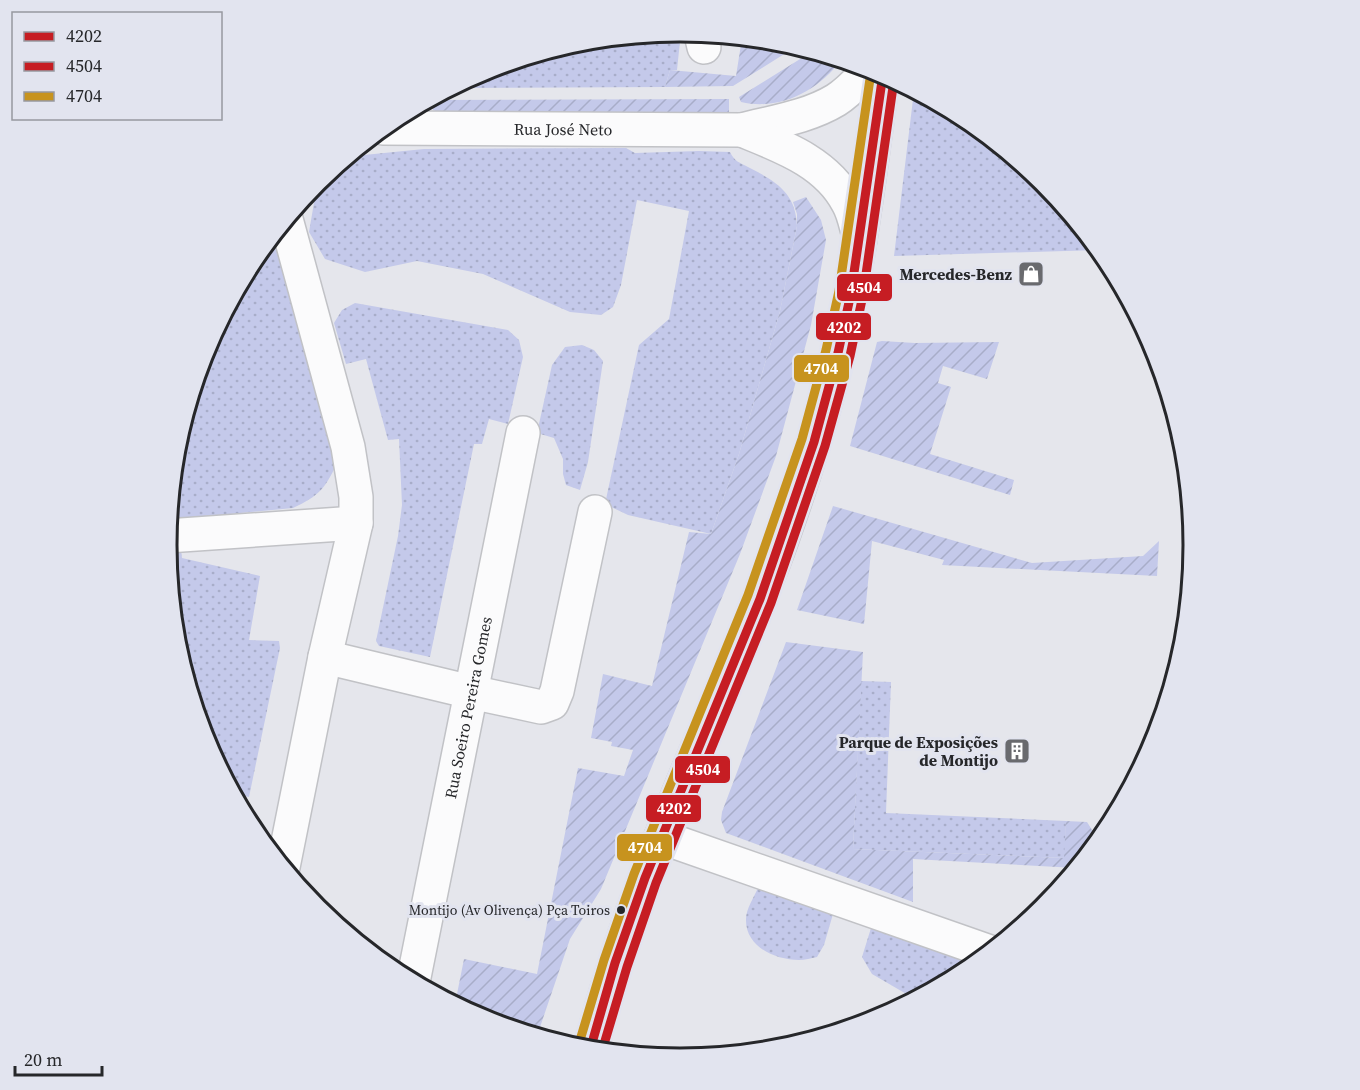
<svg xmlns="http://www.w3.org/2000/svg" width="1360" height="1090" viewBox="0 0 1360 1090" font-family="'Source Serif 4',serif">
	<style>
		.grass { fill: url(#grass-dots) }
		.garden { fill: url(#garden-furrows) }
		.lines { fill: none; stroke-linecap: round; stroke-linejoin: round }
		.minor-casing { stroke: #c1c2c6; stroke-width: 36 }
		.secondary-casing { stroke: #c1c2c6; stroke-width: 36 }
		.minor { stroke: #fbfbfc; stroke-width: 33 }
		.secondary { stroke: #fbfbfc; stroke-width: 33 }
		.bus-1-casing { stroke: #e2e4ef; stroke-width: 14 }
		.bus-2-casing { stroke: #e2e4ef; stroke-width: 14 }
		.bus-3-casing { stroke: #e2e4ef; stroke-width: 14 }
		.bus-1 { stroke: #c61d23; stroke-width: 9 }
		.bus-2 { stroke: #c61d23; stroke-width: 9 }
		.bus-3 { stroke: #c7931e; stroke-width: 9 }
		.bus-dot { fill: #26272a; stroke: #e2e4ef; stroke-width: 2 }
		.labels { text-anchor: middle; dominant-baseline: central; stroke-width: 6; stroke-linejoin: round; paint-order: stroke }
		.bus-label { font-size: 14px; fill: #26272a; stroke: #e2e4ef; text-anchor: end }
		.street-label { font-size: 16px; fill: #26272a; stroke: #e2e4ef }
		.poi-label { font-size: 16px; font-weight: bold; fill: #26272a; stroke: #e2e4ef; text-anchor: end }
		.rim { fill: none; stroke: #26272a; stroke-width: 3 }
		.line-badge { stroke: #e2e4ef; stroke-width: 2 }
		.badge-label { font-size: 16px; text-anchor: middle; font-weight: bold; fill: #fff }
	</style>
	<defs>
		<pattern id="grass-dots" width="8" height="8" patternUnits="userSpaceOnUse" patternTransform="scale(1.5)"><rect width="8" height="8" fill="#c4c9ea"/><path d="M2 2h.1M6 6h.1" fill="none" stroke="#a8adc9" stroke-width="1.8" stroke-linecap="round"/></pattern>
		<pattern id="garden-furrows" width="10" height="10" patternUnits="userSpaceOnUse" patternTransform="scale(1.5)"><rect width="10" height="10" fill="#c4c9ea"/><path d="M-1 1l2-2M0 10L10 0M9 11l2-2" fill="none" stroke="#a8adc9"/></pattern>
	</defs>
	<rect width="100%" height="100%" fill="#e5e6ec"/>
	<!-- grass -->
	<path class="grass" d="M681 32 677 70H670L665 87 451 88 484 70 580 41Z
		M914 91 966 118 1043 182 1099 250 894 256Z
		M626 148 635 153 699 151 730 152C734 161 740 163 748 167 775 181 796 192 797 226L780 311 739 454 711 534 628 515 605 504 639 345 669 319 689 211 637 200 621 285 613 307 601 315 570 312 483 274 417 261 365 272 325 259 309 232 316 191 334 169 364 155 424 149Z
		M273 236 337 463C325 489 319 496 293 508L169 520 176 444 206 348 253 259Z
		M355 303 508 330 519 340 523 357 508 424 489 419 482 444H474L430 657 379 646 376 641 398 536 402 505 399 439 388 440 366 359 346 364 334 323 342 310Z
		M582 345 594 350 603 361 588 462 580 490 566 485 563 474V459L554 438 537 433 552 365 565 347Z
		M181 550 182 558 260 576 249 640 279 641 280 648 249 797 239 795 237 801 205 741 176 645 167 551Z
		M861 681 891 682 886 813 1066 821 1065 858 853 849Z
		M758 888 833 914 824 945 817 957C811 958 805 960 799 960 774 960 745 946 746 919 746 909 754 897 758 888Z
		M871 928 974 964 965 972 915 999 872 974 862 957Z"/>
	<!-- garden -->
	<path class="garden" d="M742 38 781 41 797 46 733 86 665 87 670 70 736 76Z
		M813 51 841 60C818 91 780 111 741 102L739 97Z
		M729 99V112L441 113 433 110V100Z
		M806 197 821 220 826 240 811 325 776 456 740 554 601 889 570 939 537 1036 483 1019 455 1004 464 959 537 974 578 768 624 776 633 750 611 746 612 742 591 738 603 674 652 686 689 532 711 534 739 454 780 311 797 226V214L793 202Z
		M882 341 915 343 999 342 987 379 943 366 938 383 951 387 930 454 1014 480 1010 495 850 446 877 342Z
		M833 506 1032 563 1143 556 1159 541 1157 576 942 565 944 560 872 541 864 624 797 610Z
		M786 642 863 652 853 849 1064 858 1066 821 1087 822 1094 833 1101 838 1076 868 913 859V902L726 833 721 820 722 812Z"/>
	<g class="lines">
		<defs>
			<g id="minor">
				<path d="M701 34 704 47"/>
				<path id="s1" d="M383 128 742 130C773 122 808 117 836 100 849 92 859 80 870 69"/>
				<path d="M742 130C781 146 827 162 848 203 854 213 856 227 860 239"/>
				<path d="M167 536 356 523"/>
				<path d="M325 657 471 692 541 707 552 703 557 691 595 512"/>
				<path d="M661 837 990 952"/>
				<path d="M283 867 325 657 356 523V497L348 447 286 219"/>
				<path id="s2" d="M413 982 523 433"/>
			</g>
			<path id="secondary" d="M590 1050C620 933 666 822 713 712 738 652 764 592 785 530 812 453 836 373 851 293 864 220 873 147 883 74"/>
		</defs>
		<!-- minor casing -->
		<use href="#minor" class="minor-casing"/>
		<!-- secondary casing -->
		<use href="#secondary" class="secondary-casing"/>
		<!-- minor -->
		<use href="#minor" class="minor"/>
		<!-- secondary -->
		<use href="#secondary" class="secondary"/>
		<defs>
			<path id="bus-1" d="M590 1050 615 963 645 878 760 599 814 442 838 353 851 293 883 74"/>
			<path id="bus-2" d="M602 1051 627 967 656 883 771 603 825 446 850 356 863 295 894 80"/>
			<path id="bus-3" d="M578 1047 604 960 634 874 748 595 802 439 826 350 839 291 871 72"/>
		</defs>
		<!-- bus-1 casing -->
		<use href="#bus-1" class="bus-1-casing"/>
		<!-- bus-2 casing -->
		<use href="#bus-2" class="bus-2-casing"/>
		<!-- bus-3 casing -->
		<use href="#bus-3" class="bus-3-casing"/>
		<!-- bus-1 -->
		<use href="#bus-1" class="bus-1"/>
		<!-- bus-2 -->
		<use href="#bus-2" class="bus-2"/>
		<!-- bus-3 -->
		<use href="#bus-3" class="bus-3"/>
	</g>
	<!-- icons -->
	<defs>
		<symbol id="shop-square" viewBox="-11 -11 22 22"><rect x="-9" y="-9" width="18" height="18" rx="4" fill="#696a6e" stroke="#e2e4ef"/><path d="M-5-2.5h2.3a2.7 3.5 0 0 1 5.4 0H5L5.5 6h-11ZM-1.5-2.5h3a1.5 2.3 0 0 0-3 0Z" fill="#fff"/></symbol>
		<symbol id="building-square" viewBox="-11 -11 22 22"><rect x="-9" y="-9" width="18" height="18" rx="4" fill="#696a6e" stroke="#e2e4ef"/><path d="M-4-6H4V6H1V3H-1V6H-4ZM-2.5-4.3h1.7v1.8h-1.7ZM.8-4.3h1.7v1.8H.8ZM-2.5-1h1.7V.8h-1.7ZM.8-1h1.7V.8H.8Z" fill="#fff"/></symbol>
	</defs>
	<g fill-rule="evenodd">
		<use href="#shop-square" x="1016" y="259" width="30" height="30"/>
		<use href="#building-square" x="1002" y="736" width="30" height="30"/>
	</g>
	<!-- markers -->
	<circle class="bus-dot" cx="621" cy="910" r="5"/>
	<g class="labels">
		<!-- bus labels -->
		<g class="bus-label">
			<text x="610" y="910">Montijo (Av Olivença) Pça Toiros</text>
		</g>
		<!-- street labels -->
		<g class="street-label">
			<text stroke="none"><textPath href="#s1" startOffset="180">Rua José Neto</textPath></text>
			<text stroke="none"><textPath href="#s2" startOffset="280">Rua Soeiro Pereira Gomes</textPath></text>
		</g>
		<!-- poi labels -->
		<g class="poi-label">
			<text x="1012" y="274">Mercedes-Benz</text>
			<text x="998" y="742">Parque de Exposições<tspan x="998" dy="18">de Montijo</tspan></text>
		</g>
	</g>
	<!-- crop -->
	<path d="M0 0H1360V1090H0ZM177 545a503 503 0 1 1 1006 0a503 503 0 1 1-1006 0Z" fill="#e2e4ef" fill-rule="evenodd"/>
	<path class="rim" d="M177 545a503 503 0 1 1 1006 0a503 503 0 1 1-1006 0Z"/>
	<g class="line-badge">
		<rect x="836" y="273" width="57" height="29" rx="6" fill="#c61d23"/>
		<rect x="815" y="312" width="57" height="29" rx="6" fill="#c61d23"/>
		<rect x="793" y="354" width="57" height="29" rx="6" fill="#c7931e"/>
		<rect x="674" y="755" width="57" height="29" rx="6" fill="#c61d23"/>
		<rect x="645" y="794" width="57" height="29" rx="6" fill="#c61d23"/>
		<rect x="616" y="833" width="57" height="29" rx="6" fill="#c7931e"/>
	</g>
	<g class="badge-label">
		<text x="864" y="293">4504</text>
		<text x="844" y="333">4202</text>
		<text x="821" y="374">4704</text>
		<text x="703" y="775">4504</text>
		<text x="674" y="814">4202</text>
		<text x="645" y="853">4704</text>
	</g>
	<!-- legend -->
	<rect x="12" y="12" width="210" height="108" fill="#e2e4ef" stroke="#9798a0" stroke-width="1.5"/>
	<rect x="24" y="32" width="30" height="9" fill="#c61d23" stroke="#9798a0" stroke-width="1.5"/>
	<text x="66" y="42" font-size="18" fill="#26272a">4202</text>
	<rect x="24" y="62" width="30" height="9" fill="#c61d23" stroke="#9798a0" stroke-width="1.5"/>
	<text x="66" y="72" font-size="18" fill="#26272a">4504</text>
	<rect x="24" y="92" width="30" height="9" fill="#c7931e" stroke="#9798a0" stroke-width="1.5"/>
	<text x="66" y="102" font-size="18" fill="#26272a">4704</text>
	<!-- scale -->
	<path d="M15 1066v9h87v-9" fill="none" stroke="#26272a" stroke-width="3"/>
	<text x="24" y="1066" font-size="18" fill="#26272a" stroke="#e2e4ef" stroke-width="4.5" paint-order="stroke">20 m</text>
</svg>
